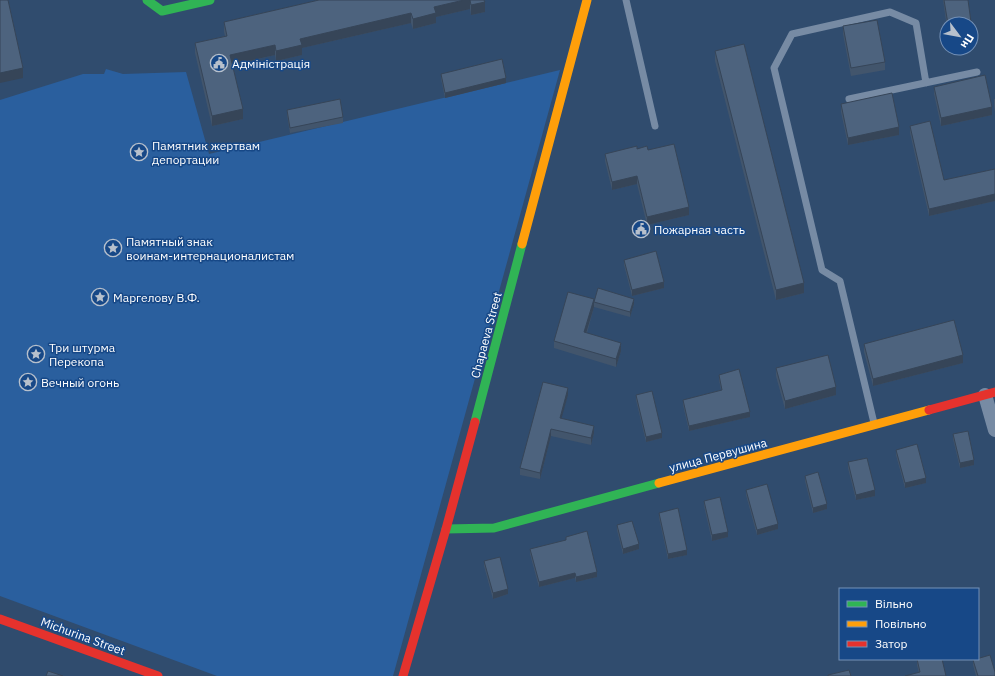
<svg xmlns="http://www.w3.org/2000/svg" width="995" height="676" viewBox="0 0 995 676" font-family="'IBM Plex Sans',sans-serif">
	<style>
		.green { fill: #2a5f9e }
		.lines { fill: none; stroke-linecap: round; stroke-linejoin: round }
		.lane { stroke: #778ba4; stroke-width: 7 }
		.street { stroke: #778ba4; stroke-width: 14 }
		.fast { stroke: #30b455; stroke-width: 9 }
		.slow { stroke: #ff9f0a; stroke-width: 9 }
		.jam { stroke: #e5322d; stroke-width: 9 }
		.wall { fill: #42556c }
		.shaded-wall { fill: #364558 }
		.building { fill: #4d637e; stroke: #364558 }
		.labels { text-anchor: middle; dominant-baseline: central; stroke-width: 3; stroke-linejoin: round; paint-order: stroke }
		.poi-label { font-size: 12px; fill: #fff; stroke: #174887; text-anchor: start }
		.street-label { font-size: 12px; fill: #fff; stroke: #174887 }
	</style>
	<rect width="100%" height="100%" fill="#304c6e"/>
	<!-- green -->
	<path class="green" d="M106 69 123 74 186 72 209 154 560 70 393 676H217L0 596V100L83 74H104Z"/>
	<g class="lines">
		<!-- lane -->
		<path class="lane" d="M626 0 655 126
			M849 99 977 72
			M874 423 840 281 822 270 774 68 792 34 890 12 916 23 926 83"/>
		<!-- street -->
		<path class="street" d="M985 395 995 430"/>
		<!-- fast -->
		<path class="fast" d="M147 0 162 11 210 0
			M475 422 522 244
			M446 529 494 528 659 483"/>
		<!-- slow -->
		<path class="slow" d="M522 244 587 0
			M659 483 929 410"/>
		<!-- jam -->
		<path class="jam" d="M929 410 995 392
			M0 619 158 676
			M403 676 446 529 475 422"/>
	</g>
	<!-- wall -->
	<path class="wall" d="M319 0H484L485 12 471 15 470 9 436 17V23L413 29 411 23 302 48V55L276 61 275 55 233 65 243 119 212 126 195 53V43L225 36 224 32V22Z
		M943 0H968L971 22V31V24H947V28Z
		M843 26 885 62V70L851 76 843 34Z
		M715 51 804 293 776 300 715 61Z
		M441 74 506 83 445 98 441 79Z
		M934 87 992 115 941 126 934 94Z
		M994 99H995V112L994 106Z
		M841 104 899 135 848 145 841 112Z
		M287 110 343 117V123L290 133 287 115Z
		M910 126 944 180 995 169V201L929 216 910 133Z
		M637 149 648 150 689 215 647 225 637 184 612 190 605 161V154Z
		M624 260 664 288 632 296 624 265Z
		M594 302 634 304 630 317 594 307 587 333 621 351 616 367 554 348V341Z
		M864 344 963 363 873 386 864 352Z
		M776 368 836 395 785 409 776 376Z
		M719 375 750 417 689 431 683 405V400L721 390 719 380Z
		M568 395 561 418 594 433 591 445 551 436 540 479 520 475V468Z
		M636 395 662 438 646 442 636 400Z
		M953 434 974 465 960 468 953 439Z
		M896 450 926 483 905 488 896 455Z
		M848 462 875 496 856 500 848 468Z
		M805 476 827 509 813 513 805 481Z
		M746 490 778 529 757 535 746 495Z
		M704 501 728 537 712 541 704 506Z
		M659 513 687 555 668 559 659 518Z
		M617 525 639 549 623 554 617 530Z
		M566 537 597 577 576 582 575 578 539 587 530 554V549L566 540Z
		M484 561 508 594 493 599 484 566Z
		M917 659 946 676 919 673 917 665Z
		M973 660 995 676H976L973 665Z"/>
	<!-- shaded-wall -->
	<path class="shaded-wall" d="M464 0H470V9L436 17V23L413 29V19L434 7Z
		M485 2V12L471 15V5Z
		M411 13V23L302 48V55L276 61V51L300 39Z
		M275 45V55L230 65V55Z
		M23 68V78L0 83V73Z
		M506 78V83L445 98V93Z
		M992 107V115L941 126V118Z
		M243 109V119L212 126V116Z
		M899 127V135L848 145V138Z
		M637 176V184L612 190V182Z
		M995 194V201L929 216V209Z
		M689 207V215L647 225V217Z
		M664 282V288L632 296V290Z
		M804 283V293L776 300V290Z
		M594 299V307L584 340V332Z
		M634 299V304L630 317V312Z
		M621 343V351L616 367V359Z
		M963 355V363L873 386V379Z
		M836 387V395L785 409V401Z
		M568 388V395L560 424V418Z
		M750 412V417L689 431V426Z
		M594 426V433L591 445V438Z
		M551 429V436L540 479V473Z
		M662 433V438L646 442V437Z
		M974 460V465L960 468V463Z
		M926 478V483L905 488V483Z
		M875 490V496L856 500V495Z
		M827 504V509L813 513V508Z
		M778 524V529L757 535V530Z
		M728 532V537L712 541V535Z
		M639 544V549L623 554V549Z
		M687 550V555L668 559V554Z
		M597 572V577L576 582V577Z
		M575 573V578L539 587V582Z
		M508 589V594L493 599V593Z"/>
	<!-- building -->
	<path class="building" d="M0 0H8L23 68 0 73Z
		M319 0H464L434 7 436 13 413 19 411 13 300 39 302 45 276 51 275 45 230 55 243 109 212 116 195 43 227 36 224 22Z
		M470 0H484L485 2 471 5Z
		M944 0H968L971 22 961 24H948Z
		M877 20 885 62 851 68 843 26Z
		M744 44 804 283 776 290 715 51Z
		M502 59 506 78 445 93 441 74Z
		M985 75 992 107 941 118 934 87Z
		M892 93 899 127 848 138 841 104Z
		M340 99 343 117 290 128 287 110Z
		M930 121 944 180 995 169V194L929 209 910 126Z
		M674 144 689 207 647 217 637 176 612 182 605 154 637 146V149L647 146 648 150Z
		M656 251 664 282 632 290 624 260Z
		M598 288 634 299 630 312 594 302Z
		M568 292 594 299 584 332 621 343 616 359 554 341Z
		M954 320 963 355 873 379 864 344Z
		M828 355 836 387 785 401 776 368Z
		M739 369 750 412 689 426 683 400 722 390 719 375Z
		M543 382 568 388 560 418 594 426 591 438 551 429 540 473 520 468Z
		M652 391 662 433 646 437 636 395Z
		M968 431 974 460 960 463 953 434Z
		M917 444 926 478 905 483 896 450Z
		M867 458 875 490 856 495 848 462Z
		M818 472 827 504 813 508 805 476Z
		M767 484 778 524 757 530 746 490Z
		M720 497 728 532 712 535 704 501Z
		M678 508 687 550 668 554 659 513Z
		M632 521 639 544 623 549 617 525Z
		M587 531 597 572 576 577 575 573 539 582 530 549 566 540V537Z
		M500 557 508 589 493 593 484 561Z
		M990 655 995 672V676H978L973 660Z
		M917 659H942L946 676H905L920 672Z
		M849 670 851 676H828V675Z
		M48 671 63 676H46Z"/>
	<!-- icons -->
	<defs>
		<symbol id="civic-ring" viewBox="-11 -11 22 22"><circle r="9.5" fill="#174887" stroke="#b7c0cc" stroke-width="1.5"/><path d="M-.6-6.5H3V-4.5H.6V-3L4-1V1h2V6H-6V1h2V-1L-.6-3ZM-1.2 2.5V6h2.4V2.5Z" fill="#b7c0cc"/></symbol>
		<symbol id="sight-ring" viewBox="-11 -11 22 22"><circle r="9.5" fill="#174887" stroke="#b7c0cc" stroke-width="1.5"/><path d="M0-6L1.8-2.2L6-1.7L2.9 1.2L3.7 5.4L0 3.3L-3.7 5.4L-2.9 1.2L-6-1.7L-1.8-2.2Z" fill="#b7c0cc"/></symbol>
	</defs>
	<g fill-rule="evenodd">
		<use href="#civic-ring" x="209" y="53" width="20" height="20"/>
		<use href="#sight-ring" x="129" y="142" width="20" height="20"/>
		<use href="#civic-ring" x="631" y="219" width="20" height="20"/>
		<use href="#sight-ring" x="103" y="238" width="20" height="20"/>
		<use href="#sight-ring" x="90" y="287" width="20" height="20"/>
		<use href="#sight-ring" x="26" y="344" width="20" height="20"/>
		<use href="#sight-ring" x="18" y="372" width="20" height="20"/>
	</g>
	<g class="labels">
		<!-- poi labels -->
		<g class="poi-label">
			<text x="232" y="63">Адміністрація</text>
			<text x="152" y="145">Памятник жертвам<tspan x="152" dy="14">депортации</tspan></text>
			<text x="654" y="229">Пожарная часть</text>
			<text x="126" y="241">Памятный знак<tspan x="126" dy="14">воинам-интернационалистам</tspan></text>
			<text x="113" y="297">Маргелову В.Ф.</text>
			<text x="49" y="347">Три штурма<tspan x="49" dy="14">Перекопа</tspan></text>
			<text x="41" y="382">Вечный огонь</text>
		</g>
		<!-- street labels -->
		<g class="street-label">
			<text transform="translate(486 335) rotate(-75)">Chapaeva Street</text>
			<text transform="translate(718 455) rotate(-15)">улица Первушина</text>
			<text transform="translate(83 636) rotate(20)">Michurina Street</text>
		</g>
	</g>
	<!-- legend -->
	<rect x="839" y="588" width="140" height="72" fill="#174887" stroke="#7491b7"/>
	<rect x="847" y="601" width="20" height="6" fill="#30b455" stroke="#7491b7"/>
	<text x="875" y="608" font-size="12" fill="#ffffff">Вільно</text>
	<rect x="847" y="621" width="20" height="6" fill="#ff9f0a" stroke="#7491b7"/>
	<text x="875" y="628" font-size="12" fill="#ffffff">Повільно</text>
	<rect x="847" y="641" width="20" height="6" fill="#e5322d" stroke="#7491b7"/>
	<text x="875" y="648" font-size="12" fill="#ffffff">Затор</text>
	<!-- north arrow -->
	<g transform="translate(959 36) rotate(122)"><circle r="19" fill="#174887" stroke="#7491b7"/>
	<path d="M0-3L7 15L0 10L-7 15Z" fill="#b7c0cc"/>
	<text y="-6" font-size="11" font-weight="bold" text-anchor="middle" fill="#ffffff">Пн</text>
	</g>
</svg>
